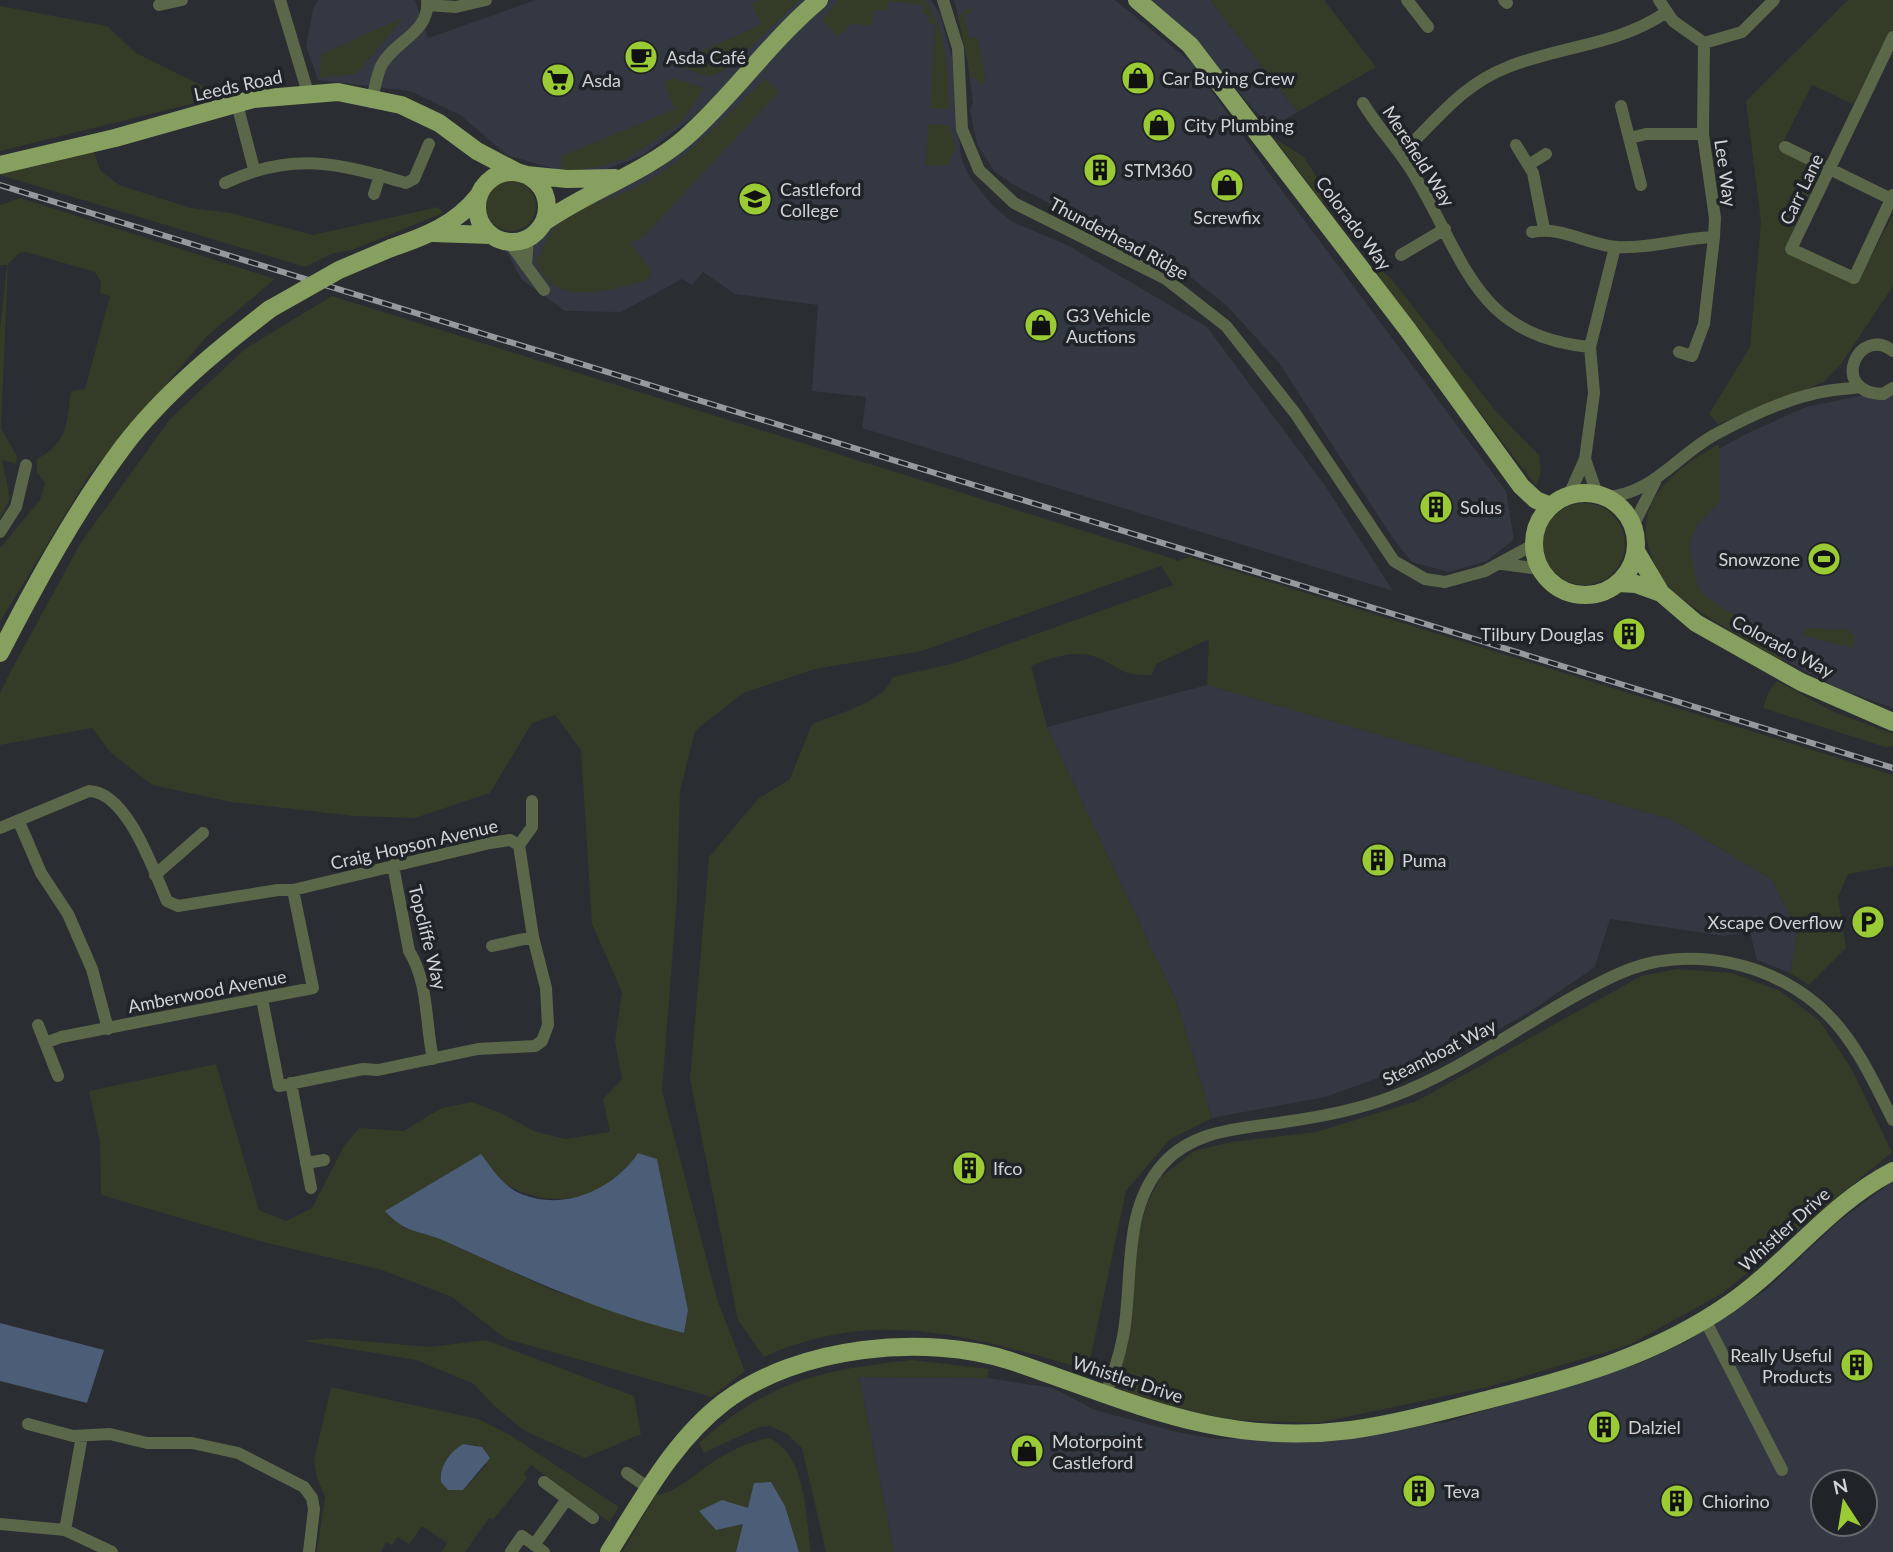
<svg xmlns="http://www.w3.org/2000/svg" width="1893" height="1552" viewBox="0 0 1893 1552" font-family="Lato,sans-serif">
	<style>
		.built { fill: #333842; fill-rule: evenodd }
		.green { fill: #343c27; fill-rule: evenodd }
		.water { fill: #4b5d77 }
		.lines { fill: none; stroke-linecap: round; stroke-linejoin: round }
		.minor { stroke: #5b6749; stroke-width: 12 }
		.primary { stroke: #87a060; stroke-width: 18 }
		.rail-casing { stroke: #979a9d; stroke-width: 6 }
		.rail { stroke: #202328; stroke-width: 3.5; stroke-dasharray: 10; stroke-linecap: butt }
		.primary-bridge { stroke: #87a060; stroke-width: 18 }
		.labels { text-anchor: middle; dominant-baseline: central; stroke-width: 7; stroke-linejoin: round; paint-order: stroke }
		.poi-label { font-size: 18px; fill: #d1d3d6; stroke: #202328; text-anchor: start }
		.street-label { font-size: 18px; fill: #d1d3d6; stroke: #202328 }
	</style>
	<rect width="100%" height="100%" fill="#2a2d32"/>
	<!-- built -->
	<path class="built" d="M318 0H415L428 38 536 0H812L692 118 643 155 604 170 565 172 507 155 460 115 410 91 318 80 306 46 313 10Z
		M827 0H931L940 14 952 57 961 158 969 176 992 205 1011 221 1069 246 1207 327 1326 487 1393 591 862 428 866 397 812 391 818 305 735 294 703 272 692 285 682 279 621 312 565 311 522 280 505 249 528 243 565 211 631 183 668 162Z
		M954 0H1115L1192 63 1272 177 1506 491 1514 539 1487 561 1448 572 1412 562 1394 540 1279 363 1228 307 1192 278 1014 185 994 171 977 144 970 110 973 103 965 44Z
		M1150 0H1210L1298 112 1270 128 1190 35Z
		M1893 389V708L1837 688 1779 657 1686 595 1655 501 1696 461 1748 433 1806 407Z
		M1207 685 1673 820 1772 880 1798 931 1790 973 1757 960 1750 932 1724 936 1610 919 1595 967 1528 1013 1470 1045 1325 1097 1212 1118 1176 1000 1047 727Z
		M1893 1181V1552H894L859 1377 987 1378 1053 1388 1095 1410 1181 1433 1217 1439 1331 1437 1447 1422 1638 1364 1686 1342 1766 1290 1839 1221ZM1823 1482H1865V1524H1823Z"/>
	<!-- green -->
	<path class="green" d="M758 0H799L730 67 709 77 687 69 680 60 761 25 752 3Z
		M838 0H924C945 22 950 79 949 109L930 108 935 24 928 23 929 15 923 14V5L888 1 887 10H874L872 25 851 24 838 37 822 21Z
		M1210 0H1324L1376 67 1298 112Z
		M1848 0H1893V30L1853 104 1812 85 1780 148 1821 171 1784 251 1856 285 1893 215V286L1841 364 1824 382 1718 424 1709 414 1750 347 1761 222 1746 101Z
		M0 6 107 26 136 53 223 96 0 151Z
		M969 6 972 11 964 15 969 38 977 37 986 80 981 85 980 81 971 77 958 17Z
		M404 17 356 74 319 78 322 54Z
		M673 78 704 88 682 121 628 158 602 166 560 173 562 156 675 109 664 82Z
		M765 79 779 92 643 237 630 243 651 270 649 279C613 291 545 310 536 257L541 256C550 210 601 204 637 187 686 162 725 116 765 79Z
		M929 124 949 125 955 146 949 165 925 166Z
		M1274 138 1304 157 1329 197 1322 202Z
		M94 152 100 170 119 185 191 208 231 213 313 235 438 207 443 213 352 250 334 253 305 267 0 175V171Z
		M486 206a25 25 0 1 1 50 0a25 25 0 1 1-50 0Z
		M20 198 275 279 207 336 89 475 0 622V548L40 500 45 483 37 473V459C69 442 66 424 71 391L85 389 110 296 100 293 101 282 95 272 26 252 19 253 8 264 1 428 17 456 16 464 2 460 10 498 0 518V330L7 265H0V205Z
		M1371 260 1392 280 1494 409 1539 455 1541 472 1536 486 1385 288Z
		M332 296 1177 560 1174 562 1190 557 1893 775V866L1848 874 1838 897 1846 948 1809 985 1790 973 1798 931 1772 880 1673 820 1207 685 1209 639 1156 664 1152 675C1118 676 1123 668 1096 657 1076 649 1049 658 1031 666L1047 727 1176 1000 1212 1118 1169 1140 1126 1191 1088 1370C975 1338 878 1305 764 1357L738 1320 690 1079 709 857 758 799 790 779 812 724C838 713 882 704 893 677L955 663 1173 585 1161 566 922 651 815 669 743 693 695 731 680 791 677 897 662 1091 718 1302 745 1371 712 1397 506 1339 452 1297 382 1270 263 1242 101 1195 100 1143 89 1091 216 1064 259 1210 286 1221 312 1208 344 1146 359 1128 403 1131 442 1108 472 1102 503 1114 534 1131 565 1139 610 1132 603 1099 622 1079 615 1041 622 992 592 924 581 750 555 715 532 723 490 793 415 818 354 816 231 802 152 785 111 753 92 728 0 745V693L13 667 80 544 170 419 246 348ZM638 1153 657 1159 688 1310 684 1333 552 1290 439 1238 401 1227 502 1182C551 1212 606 1202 638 1153Z
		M1719 444 1720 501 1697 525 1689 543 1697 585 1705 596 1783 647 1781 661C1748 640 1697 614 1669 587 1661 578 1655 566 1651 554 1630 501 1678 467 1719 444Z
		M1543 544a41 41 0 1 1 82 0a41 41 0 1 1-82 0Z
		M1807 628 1850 630V634H1854V648L1800 635Z
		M1777 681 1834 712 1893 734V746L1885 747 1763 708 1769 691Z
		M1677 969 1732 973 1780 991 1819 1020 1851 1068 1892 1152 1723 1293 1629 1345 1488 1387 1318 1423 1231 1420 1153 1403 1124 1393 1120 1375 1139 1231 1147 1204 1160 1178 1194 1151 1231 1142 1316 1132 1417 1101 1641 976Z
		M328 1338 430 1347 486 1340 634 1396 641 1434 585 1458 525 1431 494 1406 474 1384 457 1377 416 1360 303 1341Z
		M912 1360 989 1369 987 1378 859 1377 894 1552H826L802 1448 787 1434 770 1426 759 1427 704 1453 699 1443C769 1380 822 1370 912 1360Z
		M331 1387 478 1419 510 1435 619 1507 609 1522 531 1465 524 1474 527 1478 493 1520 489 1518 465 1552H442L447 1543 422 1526 409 1544 398 1537 392 1545 386 1542 381 1552H317L325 1497 317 1478 314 1460ZM463 1444 477 1445 486 1465 463 1490H448L450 1455Z
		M769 1438C807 1455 805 1515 811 1552H799L785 1506 748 1508 736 1552H622L656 1495C677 1493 695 1473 713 1462 730 1451 749 1442 769 1438Z"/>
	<!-- water -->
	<path class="water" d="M638 1153 657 1159 688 1310 684 1333C602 1313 524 1277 447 1242 419 1229 408 1236 385 1211L481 1154C493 1170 504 1188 524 1195 566 1211 615 1188 638 1153Z
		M0 1323 104 1350 87 1403 0 1381Z
		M463 1444 482 1447 490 1458 463 1490H448L441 1482C439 1466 450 1452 463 1444Z
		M771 1482 785 1506 799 1552H736L743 1524 716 1530 699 1511 722 1500 748 1508 754 1483Z"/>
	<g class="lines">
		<!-- minor -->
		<path class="minor" d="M280 0 308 93
			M943 0 958 48 962 129 979 170 1014 203 1166 279 1226 326 1295 413 1394 561 1425 579 1445 582 1485 571 1533 545
			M1407 0 1428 27
			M1504 0 1507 3
			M1659 0 1673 21 1704 43
			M159 5 182 0
			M427 5 456 7 486 0
			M1893 37 1791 249 1854 278 1893 195
			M1704 43 1742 32 1774 0
			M372 98C375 88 377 75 381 66 394 41 431 32 427 0
			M1363 103C1379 130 1401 151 1416 178 1466 262 1476 336 1590 347
			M237 104 254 169
			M1621 106 1641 185
			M1630 138 1646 134H1703
			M1516 145 1533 173 1544 229
			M1785 147 1891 199
			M1401 154C1436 121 1461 85 1508 67 1560 46 1618 45 1665 13
			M1530 164 1546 154
			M225 183C292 151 339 163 406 183L414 179 429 144
			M374 194 380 175
			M1532 232C1562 226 1588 245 1617 247 1650 249 1681 238 1714 237
			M509 242 544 290
			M1401 255 1445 229
			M526 266 528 238
			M1893 351C1858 324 1828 393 1883 394L1893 388
			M1679 352 1692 356 1704 324 1714 237 1715 218 1703 134 1704 43
			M1585 459 1597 494
			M1569 495 1585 459 1594 393 1590 347 1615 247
			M1606 497C1653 494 1677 455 1716 434 1749 416 1789 397 1827 391 1837 389 1848 389 1859 387
			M1633 526 1655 482
			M0 532 16 507 26 465
			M1502 564 1540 569
			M19 822 41 873 68 914 92 969 108 1029
			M0 828 89 791C127 792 153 869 167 901L178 906 278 890H293L490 843 510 840 519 845
			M519 845 532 827V801
			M393 865 409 951C429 983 425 1023 433 1059
			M155 875 203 833
			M492 946 533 937
			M262 999 279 1086 363 1069 378 1070 478 1049 535 1046 542 1041 548 1025 546 988 533 937 519 845
			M38 1025 58 1076
			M45 1043 61 1037 313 988 293 890
			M291 1083 311 1188
			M306 1163 324 1160
			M1705 1320 1782 1470
			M1105 1395C1113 1376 1119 1357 1123 1337 1134 1279 1121 1211 1163 1164 1194 1129 1241 1129 1284 1122 1320 1117 1357 1110 1391 1097 1472 1067 1539 1010 1618 974 1687 942 1778 962 1830 1017 1858 1046 1875 1085 1893 1120
			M28 1424 73 1436 110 1434 147 1443H192L238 1453 304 1487 312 1498 314 1509 309 1552
			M627 1473 650 1489
			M544 1482 593 1518
			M0 1524 65 1530 112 1552
			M65 1530 82 1436
			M534 1545 567 1499
			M511 1552 522 1536 544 1552"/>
		<!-- primary -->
		<path class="primary" d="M1137 0 1190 45 1408 330 1521 486 1536 500 1551 506
			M0 165 115 138 253 99 338 92 401 105 439 123 477 151 519 173
			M477 207a35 35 0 1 1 70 0a35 35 0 1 1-70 0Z
			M526 175 567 179 615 178
			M543 223C588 191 643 174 685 138 733 96 770 41 819 0
			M433 233 491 235
			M391 248C426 236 455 225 479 195
			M1534 544a51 51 0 1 1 102 0a51 51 0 1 1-102 0Z
			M1636 551 1661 593 1696 623 1801 682 1893 722
			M1618 583 1636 584 1661 593
			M0 653C36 583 76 510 123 447 163 394 218 349 270 309
			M609 1552C642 1500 674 1440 724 1402 797 1346 926 1333 1011 1361 1131 1401 1219 1447 1351 1430 1399 1423 1447 1410 1494 1398 1578 1377 1657 1354 1729 1304 1788 1263 1829 1204 1893 1171"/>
		<defs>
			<path id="rail" d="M0 185 1893 768"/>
		</defs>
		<!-- rail casing -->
		<use href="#rail" class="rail-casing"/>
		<!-- rail -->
		<use href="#rail" class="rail"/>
		<!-- primary-bridge -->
		<path class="primary-bridge" d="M270 309 339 270 391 248"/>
	</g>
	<!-- icons -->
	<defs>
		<symbol id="cafe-disc" viewBox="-11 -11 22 22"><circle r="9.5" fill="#9acb34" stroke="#202328"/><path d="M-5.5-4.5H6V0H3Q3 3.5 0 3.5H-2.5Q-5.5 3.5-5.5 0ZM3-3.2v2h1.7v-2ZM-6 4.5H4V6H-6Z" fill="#111"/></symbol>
		<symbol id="shop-disc" viewBox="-11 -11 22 22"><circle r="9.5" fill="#9acb34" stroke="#202328"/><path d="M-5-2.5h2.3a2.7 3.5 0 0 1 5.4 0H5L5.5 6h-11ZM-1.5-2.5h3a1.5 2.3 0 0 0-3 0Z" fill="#111"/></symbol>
		<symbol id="supermarket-disc" viewBox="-11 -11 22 22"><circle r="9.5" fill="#9acb34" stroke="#202328"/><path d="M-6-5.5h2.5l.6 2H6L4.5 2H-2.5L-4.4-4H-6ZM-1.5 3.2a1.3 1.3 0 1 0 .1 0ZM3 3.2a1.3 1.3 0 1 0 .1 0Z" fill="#111"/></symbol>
		<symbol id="building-disc" viewBox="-11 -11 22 22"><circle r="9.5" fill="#9acb34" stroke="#202328"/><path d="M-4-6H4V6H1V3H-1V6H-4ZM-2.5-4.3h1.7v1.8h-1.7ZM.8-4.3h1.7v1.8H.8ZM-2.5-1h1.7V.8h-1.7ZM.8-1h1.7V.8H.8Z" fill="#111"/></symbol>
		<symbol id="university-disc" viewBox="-11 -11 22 22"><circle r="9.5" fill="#9acb34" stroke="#202328"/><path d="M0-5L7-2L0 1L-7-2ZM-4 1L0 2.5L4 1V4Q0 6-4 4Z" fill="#111"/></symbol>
		<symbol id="stadium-disc" viewBox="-11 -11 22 22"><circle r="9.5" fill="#9acb34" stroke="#202328"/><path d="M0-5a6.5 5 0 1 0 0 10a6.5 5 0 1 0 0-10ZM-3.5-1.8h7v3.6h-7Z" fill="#111"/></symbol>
		<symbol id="parking-disc" viewBox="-11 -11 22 22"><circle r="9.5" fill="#9acb34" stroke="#202328"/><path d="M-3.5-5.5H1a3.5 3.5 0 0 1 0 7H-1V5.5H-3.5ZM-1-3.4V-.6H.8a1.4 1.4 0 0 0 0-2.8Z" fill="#111"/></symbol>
	</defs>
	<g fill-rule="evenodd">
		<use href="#cafe-disc" x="622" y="38" width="38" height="38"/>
		<use href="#shop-disc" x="1119" y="59" width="38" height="38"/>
		<use href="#supermarket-disc" x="539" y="61" width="38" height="38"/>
		<use href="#shop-disc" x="1140" y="106" width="38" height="38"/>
		<use href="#building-disc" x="1081" y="151" width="38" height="38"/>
		<use href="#shop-disc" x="1208" y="166" width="38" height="38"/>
		<use href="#university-disc" x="736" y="180" width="38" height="38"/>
		<use href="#shop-disc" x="1022" y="306" width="38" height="38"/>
		<use href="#building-disc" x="1417" y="488" width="38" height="38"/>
		<use href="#stadium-disc" x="1805" y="540" width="38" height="38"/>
		<use href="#building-disc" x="1610" y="615" width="38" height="38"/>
		<use href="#building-disc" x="1359" y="841" width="38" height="38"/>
		<use href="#parking-disc" x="1849" y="903" width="38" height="38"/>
		<use href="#building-disc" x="950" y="1149" width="38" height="38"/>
		<use href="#building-disc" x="1838" y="1346" width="38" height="38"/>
		<use href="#building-disc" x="1585" y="1408" width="38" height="38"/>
		<use href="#shop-disc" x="1008" y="1432" width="38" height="38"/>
		<use href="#building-disc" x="1400" y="1472" width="38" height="38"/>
		<use href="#building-disc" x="1658" y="1482" width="38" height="38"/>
	</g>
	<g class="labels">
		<!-- poi labels -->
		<g class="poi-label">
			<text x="666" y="57">Asda Café</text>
			<text x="1162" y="78">Car Buying Crew</text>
			<text x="582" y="80">Asda</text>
			<text x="1184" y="125">City Plumbing</text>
			<text x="1124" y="170">STM360</text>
			<text x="780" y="189">Castleford<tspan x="780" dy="21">College</tspan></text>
			<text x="1227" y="217" text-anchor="middle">Screwfix</text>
			<text x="1066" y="315">G3 Vehicle<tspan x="1066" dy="21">Auctions</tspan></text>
			<text x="1460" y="507">Solus</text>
			<text x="1800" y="559" text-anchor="end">Snowzone</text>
			<text x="1604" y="634" text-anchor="end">Tilbury Douglas</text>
			<text x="1402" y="860">Puma</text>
			<text x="1843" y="922" text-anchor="end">Xscape Overflow</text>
			<text x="993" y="1168">Ifco</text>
			<text x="1832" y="1355" text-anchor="end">Really Useful<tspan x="1832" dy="21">Products</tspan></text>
			<text x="1628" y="1427">Dalziel</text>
			<text x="1052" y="1441">Motorpoint<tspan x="1052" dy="21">Castleford</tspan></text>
			<text x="1444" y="1491">Teva</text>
			<text x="1702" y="1501">Chiorino</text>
		</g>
		<!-- street labels -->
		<g class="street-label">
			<text transform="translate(238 85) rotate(-12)">Leeds Road</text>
			<text transform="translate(1419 156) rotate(57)">Merefield Way</text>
			<text transform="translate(1726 173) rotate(82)">Lee Way</text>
			<text transform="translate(1801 189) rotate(-64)">Carr Lane</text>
			<text transform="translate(1354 223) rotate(53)">Colorado Way</text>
			<text transform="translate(1119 238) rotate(28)">Thunderhead Ridge</text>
			<text transform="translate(1783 646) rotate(28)">Colorado Way</text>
			<text transform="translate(414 844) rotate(-13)">Craig Hopson Avenue</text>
			<text transform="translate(428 937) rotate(76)">Topcliffe Way</text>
			<text transform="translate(207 991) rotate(-11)">Amberwood Avenue</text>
			<text transform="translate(1439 1052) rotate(-27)">Steamboat Way</text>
			<text transform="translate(1784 1229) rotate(-42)">Whistler Drive</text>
			<text transform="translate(1128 1379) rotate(18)">Whistler Drive</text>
		</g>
	</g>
	<!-- north arrow -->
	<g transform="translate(1844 1503) rotate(348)"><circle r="33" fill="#202328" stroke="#67696e" stroke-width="2"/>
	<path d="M0-5L12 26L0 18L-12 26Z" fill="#9acb34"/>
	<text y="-10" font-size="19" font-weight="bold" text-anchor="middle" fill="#d1d3d6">N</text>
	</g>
</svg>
